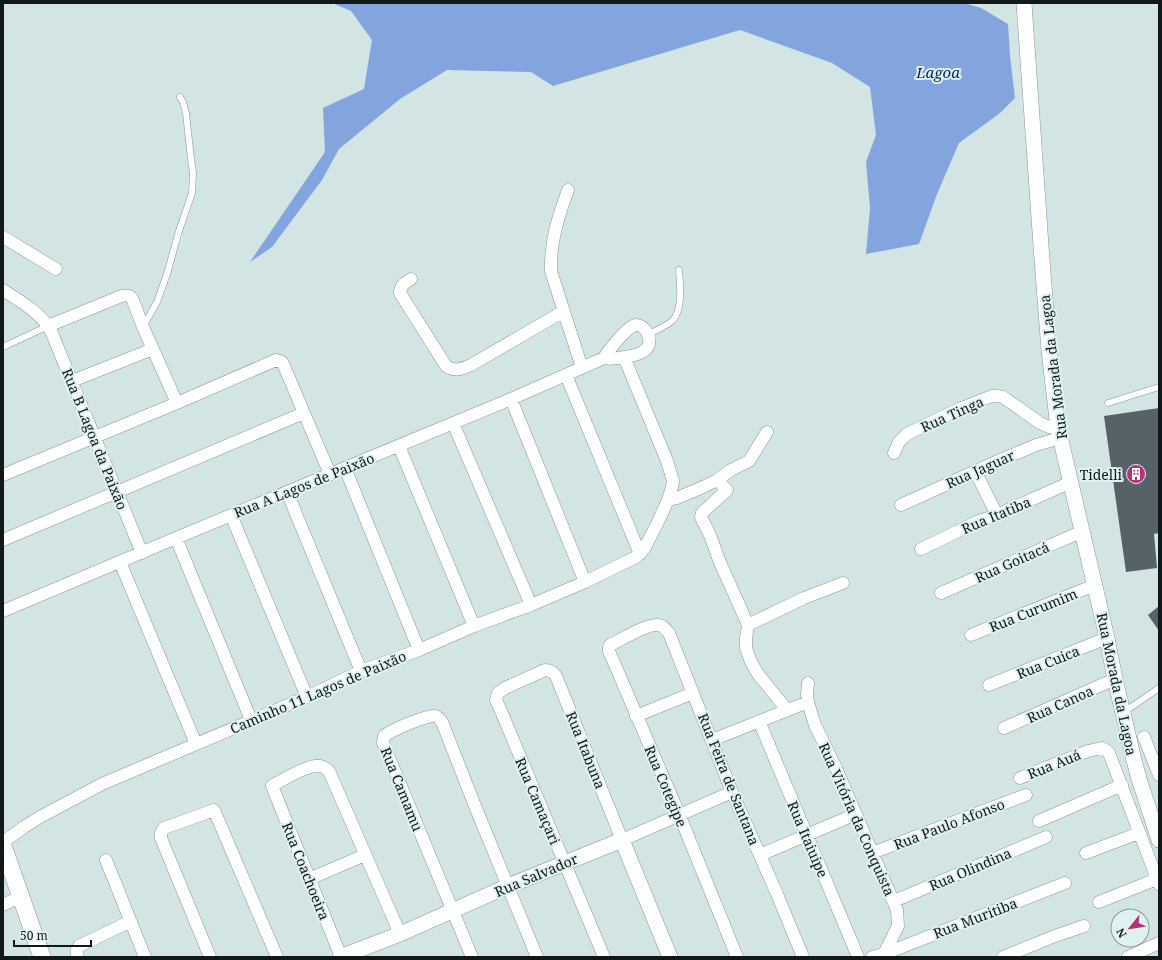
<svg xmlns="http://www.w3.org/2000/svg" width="1162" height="960" viewBox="0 0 1162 960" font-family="'Noto Serif',serif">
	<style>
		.water { fill: #84a4de }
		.building { fill: #566268 }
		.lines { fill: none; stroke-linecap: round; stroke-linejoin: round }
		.service-casing { stroke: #889899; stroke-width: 7 }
		.minor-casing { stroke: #889899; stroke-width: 13 }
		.tertiary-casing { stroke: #889899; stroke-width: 16 }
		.secondary-casing { stroke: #889899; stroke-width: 18 }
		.service { stroke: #fff; stroke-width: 6 }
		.minor { stroke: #fff; stroke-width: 12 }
		.tertiary { stroke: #fff; stroke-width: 15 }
		.secondary { stroke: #fff; stroke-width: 17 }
		.labels { text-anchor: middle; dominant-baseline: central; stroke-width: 4; stroke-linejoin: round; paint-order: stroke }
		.street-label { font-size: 14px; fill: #121819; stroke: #e0f1f2 }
		.poi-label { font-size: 14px; fill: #121819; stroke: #e0f1f2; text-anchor: end }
		.water-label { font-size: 15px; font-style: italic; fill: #042567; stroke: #e0f1f2 }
	</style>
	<rect width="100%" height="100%" fill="#d3e4e5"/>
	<!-- water -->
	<path class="water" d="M332 3H964L981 8 1008 24 1010 56 1015 98 1000 113 959 143 937 194 919 244 866 254 870 208 866 162 876 135 870 87 832 63 740 30 553 86 531 72 447 70 400 99 339 149 322 180 272 247 250 262 325 152 323 108 364 89 372 40 351 11Z"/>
	<!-- building -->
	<path class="building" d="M1159 408V533L1154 534 1157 568 1126 572 1104 416Z
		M1159 606V631L1148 615Z"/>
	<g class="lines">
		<defs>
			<path id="service" d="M143 327 157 302 167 274 179 231 192 193 193 173 191 159 186 113 183 102 180 97
				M648 335C656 330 667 326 673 320 683 309 680 283 679 270
				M3 347 48 326
				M1108 403 1159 387
				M1124 712 1159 688"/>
			<path id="minor" d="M568 190C558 217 550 242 551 271L582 368
				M3 237 56 269
				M411 279C405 283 400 285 400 293L446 366C455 372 462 369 471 365L564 311
				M3 290C21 302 40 312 51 331L142 553
				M48 326 119 297C124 295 128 294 132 298L143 327 177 403
				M566 375 640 554
				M72 381 153 349
				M511 399 585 582
				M453 423 531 605
				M399 446 474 626
				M894 453 899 442 907 434 959 409 992 396H996L1003 397 1040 423 1049 427 1058 428
				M345 468 419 650
				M975 471 997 515
				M3 475 177 403 276 360 282 362 284 366 330 474
				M717 480 727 490 702 513 701 517 710 535 719 560 748 625 746 638V648L751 662 758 674 787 710
				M287 492 361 671
				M668 500 677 498 703 487 717 480 731 470 749 461 767 432
				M901 505 998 461 1036 445 1060 438
				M231 515 307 697
				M176 538 251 720
				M3 540 304 413
				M921 549 979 521 997 515 1071 482
				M120 562 196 744
				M941 593 1083 531
				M3 611 176 538 511 399 604 358C611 360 618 358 625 357 632 356 643 354 647 348 653 340 646 324 635 325 627 327 608 351 604 358
				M748 625 804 598 843 583
				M971 635 1095 585
				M808 683 807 694 808 702 815 725 836 768 897 910 898 926 884 954
				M989 685 1107 638
				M636 716 693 693
				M759 721 858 957
				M1004 728 1115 679
				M1144 737 1159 775
				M712 740 808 702
				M1020 778 1088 751 1102 748 1107 751 1109 753 1159 884
				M1039 821 1122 785
				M3 842 24 827 40 817 102 784 307 697 361 671 419 650 474 626 531 605 585 582 636 557 644 549 657 524 668 500 672 487 673 481 667 461 624 357
				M872 853 1026 795
				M1086 853 1139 833
				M760 855 856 814
				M106 860 145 957
				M309 879 365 855
				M894 901 1046 837
				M1099 902 1157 879
				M3 905 21 896
				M78 957C76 952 76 950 79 946L131 921
				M210 957 161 838V833L164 828 214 810 277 957
				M341 957 272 786C282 780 309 764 320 766 323 766 326 769 329 771L400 934
				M472 957 383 743 384 736C392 730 426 715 435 716 439 717 440 719 442 722L475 806 537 957
				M604 957 501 711 496 700 498 693 505 688 545 670C550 670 553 672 556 676L622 840 732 792
				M737 957 679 814 609 651V647L610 645C621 640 652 620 662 626 665 628 667 631 669 633L732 792 777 894 803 957
				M872 957 884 954 1065 883
				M1003 957 1055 936 1084 926
				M1128 957 1159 943"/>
			<path id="tertiary" d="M1024 3 1041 246 1049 350 1058 428 1107 638 1115 679 1133 756 1139 779 1159 840
				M340 957 400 934 508 886 622 840 670 957"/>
			<path id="secondary" d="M3 846 42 957"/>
		</defs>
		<!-- service casing -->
		<use href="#service" class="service-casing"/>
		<!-- minor casing -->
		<use href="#minor" class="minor-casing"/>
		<!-- tertiary casing -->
		<use href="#tertiary" class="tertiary-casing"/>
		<!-- secondary casing -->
		<use href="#secondary" class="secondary-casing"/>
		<!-- service -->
		<use href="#service" class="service"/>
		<!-- minor -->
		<use href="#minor" class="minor"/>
		<!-- tertiary -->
		<use href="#tertiary" class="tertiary"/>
		<!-- secondary -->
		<use href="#secondary" class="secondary"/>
	</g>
	<!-- icons -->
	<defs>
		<symbol id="building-disc" viewBox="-11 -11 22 22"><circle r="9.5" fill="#b73379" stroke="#e0f1f2"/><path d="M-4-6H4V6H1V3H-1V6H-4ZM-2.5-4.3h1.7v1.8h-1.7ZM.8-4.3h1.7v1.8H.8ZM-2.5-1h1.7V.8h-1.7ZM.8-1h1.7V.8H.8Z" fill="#fff"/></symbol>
	</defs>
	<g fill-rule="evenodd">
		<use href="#building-disc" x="1125" y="463" width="22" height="22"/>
	</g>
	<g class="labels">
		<!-- street labels -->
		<g class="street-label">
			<text transform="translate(1053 367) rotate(-97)">Rua Morada da Lagoa</text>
			<text transform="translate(952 414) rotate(-24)">Rua Tinga</text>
			<text transform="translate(95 439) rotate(68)">Rua B Lagoa da Paixão</text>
			<text transform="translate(980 469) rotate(-24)">Rua Jaguar</text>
			<text transform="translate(304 485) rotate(-22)">Rua A Lagos de Paixão</text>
			<text transform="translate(996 515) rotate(-23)">Rua Itatiba</text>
			<text transform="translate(1012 562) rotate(-24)">Rua Goitacá</text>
			<text transform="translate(1033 610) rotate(-22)">Rua Curumim</text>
			<text transform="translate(1048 662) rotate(-22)">Rua Cuica</text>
			<text transform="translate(1117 684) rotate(78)">Rua Morada da Lagoa</text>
			<text transform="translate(318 692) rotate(-23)">Caminho 11 Lagos de Paixão</text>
			<text transform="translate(1060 704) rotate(-24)">Rua Canoa</text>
			<text transform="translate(586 750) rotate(68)">Rua Itabuna</text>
			<text transform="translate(1054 764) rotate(-22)">Rua Auá</text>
			<text transform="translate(729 779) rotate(68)">Rua Feira de Santana</text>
			<text transform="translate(666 786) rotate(67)">Rua Cotegipe</text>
			<text transform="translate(402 789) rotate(68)">Rua Camamu</text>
			<text transform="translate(538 801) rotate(67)">Rua Camaçari</text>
			<text transform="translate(857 819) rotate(66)">Rua Vitória da Conquista</text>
			<text transform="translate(949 824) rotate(-21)">Rua Paulo Afonso</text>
			<text transform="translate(808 839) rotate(67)">Rua Itaiuipe</text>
			<text transform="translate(970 869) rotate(-23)">Rua Olindina</text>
			<text transform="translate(306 871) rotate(68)">Rua Coachoeira</text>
			<text transform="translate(536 875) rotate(-23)">Rua Salvador</text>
			<text transform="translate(975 918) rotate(-21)">Rua Muritiba</text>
		</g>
		<!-- poi labels -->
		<g class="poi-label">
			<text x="1122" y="474">Tidelli</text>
		</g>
		<!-- water labels -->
		<g class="water-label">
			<text x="938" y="72">Lagoa</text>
		</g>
	</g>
	<!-- border -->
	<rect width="1162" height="960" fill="none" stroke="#121819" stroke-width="8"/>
	<!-- north arrow -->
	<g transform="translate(1130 928) rotate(240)"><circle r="19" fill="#e0f1f2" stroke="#8e9a9b"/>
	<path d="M0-3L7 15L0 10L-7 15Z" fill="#b73379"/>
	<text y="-6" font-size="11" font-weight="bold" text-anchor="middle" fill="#121819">N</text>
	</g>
	<!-- scale -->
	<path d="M14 940v6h77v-6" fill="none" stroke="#121819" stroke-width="2"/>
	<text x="20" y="940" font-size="12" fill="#121819" stroke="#e0f1f2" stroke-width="3" paint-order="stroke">50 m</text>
</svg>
